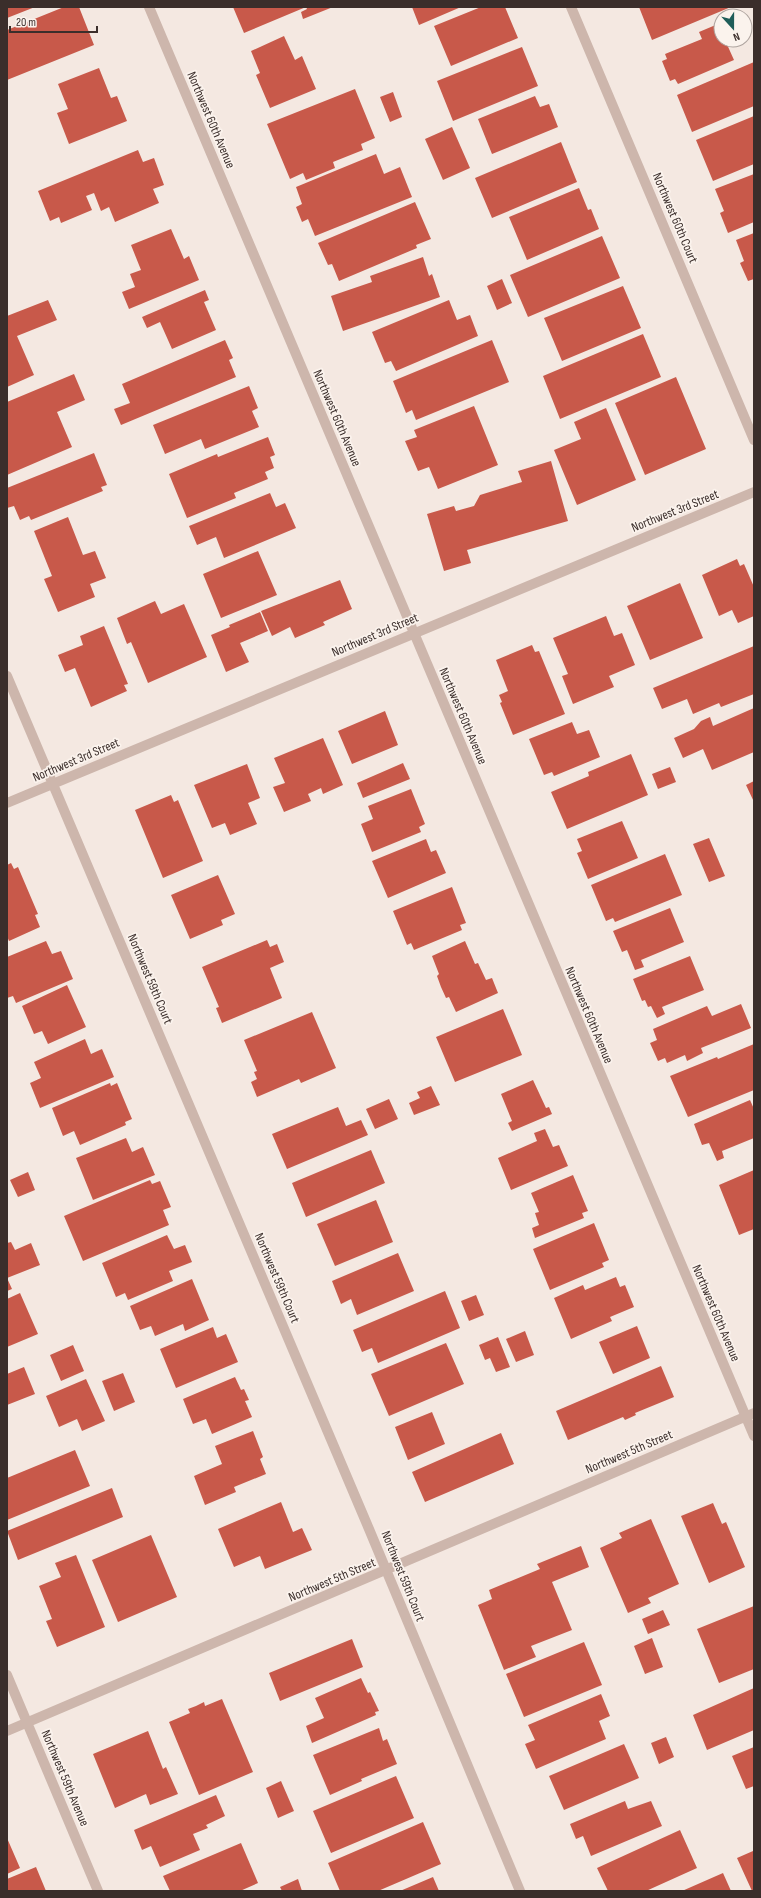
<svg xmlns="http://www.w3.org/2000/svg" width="761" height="1898" viewBox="0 0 761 1898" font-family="'Sofia Sans Condensed',sans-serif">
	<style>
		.building { fill: #c8594a }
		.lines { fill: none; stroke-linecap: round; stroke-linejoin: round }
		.street { stroke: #cdb6ac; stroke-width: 10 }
		.labels { text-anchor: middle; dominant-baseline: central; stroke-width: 3.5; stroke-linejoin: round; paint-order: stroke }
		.street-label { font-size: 13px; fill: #3b2e2b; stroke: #fbf3ed }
	</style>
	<rect width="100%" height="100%" fill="#f4e8e1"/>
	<!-- building -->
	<path class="building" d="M7 7H35L7 18Z
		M64 7H79L94 45 7 80V30Z
		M233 7H306L244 33Z
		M306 7H333L303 19 301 12 307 9Z
		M412 7H461L419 25Z
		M481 7H505L518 38 451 66 434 26Z
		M639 7H731L652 40Z
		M718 24 721 30V40H725L734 60 678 84 675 79 670 81 662 61 667 59 665 54 702 39 699 32Z
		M284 36 295 60 302 56 316 89 270 108 256 75 260 73 251 51Z
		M522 47 538 86 453 121 437 81Z
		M754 62V106L692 132 677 95Z
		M99 68 111 98 117 96 127 121 69 144 57 113 68 109 58 84Z
		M355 89 375 138 361 144 363 150 333 162 335 168 306 180 303 173 290 179 267 124Z
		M393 92 402 117 390 122 380 97Z
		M535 96 540 107 549 104 558 127 492 154 478 119Z
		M754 116V164L713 181 696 140Z
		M452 127 470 168 443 180 425 139Z
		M561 142 577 182 492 218 475 178Z
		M138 150 143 162 154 158 164 185 153 189 159 203 115 222 109 207 101 211 94 193 86 196 92 210 61 223 59 217 50 221 38 191Z
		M376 154 384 174 400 167 412 197 315 236 308 219 302 222 296 207 302 204 296 187Z
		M754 174V222L728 233 720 213 724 211 715 189Z
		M579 188 588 210 591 209 599 229 527 260 509 217Z
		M415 202 431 239 416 245 417 248 339 281 332 264 328 265 318 243Z
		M171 229 184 259 189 256 199 280 129 309 122 292 135 287 130 274 141 270 131 245Z
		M754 233V279L748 281 740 263 744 261 736 240Z
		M602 236 620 278 528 317 510 275Z
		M423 257 429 276 432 274 440 297 343 331 331 296 372 282 370 276Z
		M502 279 512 303 497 310 487 286Z
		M623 286 641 328 562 361 544 318Z
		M205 290 209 300 204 302 216 330 172 349 160 322 147 328 142 317Z
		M48 300 57 320 17 336 34 375 7 387V316Z
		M449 300 457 320 470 315 478 336 396 371 391 361 385 363 372 332Z
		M643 334 661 377 560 419 543 376Z
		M225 340 233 358 229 360 236 377 121 425 114 409 130 403 122 384Z
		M492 340 509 382 416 420 412 410 406 413 393 381Z
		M74 374 85 400 57 412 72 447 7 475V402Z
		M676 377 706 449 645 475 615 403Z
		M249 386 258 408 252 411 259 427 205 449 201 439 165 454 153 425Z
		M474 406 498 465 438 489 429 467 418 471 405 441 417 437 414 430Z
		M606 408 636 480 577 505 554 450 581 439 574 422Z
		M268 437 275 455 270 457 274 468 265 472 268 479 234 493 236 498 187 518 169 474 217 454 218 457Z
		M94 453 107 485 101 487 103 491 31 520 29 516 20 520 14 506 7 508V488Z
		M551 461 568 521 467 550 471 563 444 571 427 514 454 506 456 511 474 506 480 495 522 482 518 471Z
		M270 493 276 507 285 503 296 528 224 558 216 537 197 545 189 526Z
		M68 517 83 555 95 551 106 578 90 584 95 597 58 612 44 579 52 576 34 531Z
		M258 551 277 595 221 618 203 574Z
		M737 559 740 566 744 564 754 587V616L738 623 732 610 719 616 702 575Z
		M340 580 352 609 323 622 325 625 295 638 290 627 272 636 261 611Z
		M680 583 703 638 650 660 627 606Z
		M155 601 161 614 184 604 207 657 148 683 131 642 127 644 117 618Z
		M260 612 268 631 240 643 249 662 226 672 211 635 230 627 229 625Z
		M606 616 614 636 622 633 635 665 609 676 614 687 573 704 562 676 568 674 553 638Z
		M104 626 128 684 124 685 127 691 91 707 75 668 65 672 58 655 83 645 80 636Z
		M532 645 535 652 539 651 565 714 513 735 500 703 502 702 499 695 508 691 496 660Z
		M754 646V694L721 707 719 703 693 714 687 699 662 709 653 688Z
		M754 708V752L712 770 703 749 683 758 674 738 694 729 701 721 710 717 713 726Z
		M385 711 398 745 352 764 338 731Z
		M572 722 577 734 589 730 600 757 554 776 552 772 544 775 529 739Z
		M323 738 343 785 323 794 321 788 308 794 311 801 284 812 273 787 285 783 274 758Z
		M631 754 648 795 567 829 551 792 589 776 588 772Z
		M403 763 410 779 363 798 357 783Z
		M247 764 260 798 248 803 257 824 230 835 225 823 212 828 194 785Z
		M670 767 676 782 658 789 652 774Z
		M754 781V802L746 785Z
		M411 789 425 824 419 827 421 832 372 852 361 824 373 819 368 806Z
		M171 795 174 802 178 800 203 861 163 878 135 810Z
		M622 821 638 858 588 879 577 853 582 851 577 839Z
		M709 838 725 876 709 882 693 844Z
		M426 839 431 852 436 850 446 873 388 898 372 861Z
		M665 854 682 895 615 922 613 918 606 921 591 885Z
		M11 863 14 869 18 867 38 914 35 915 40 927 9 941 7 936V865Z
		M218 875 235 914 221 920 223 925 190 939 171 895Z
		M452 887 466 923 460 925 462 930 414 950 411 943 407 945 393 911Z
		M670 908 684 942 641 960 644 967 635 970 627 950 622 952 613 931Z
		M267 940 270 947 277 944 284 962 270 968 282 998 222 1023 216 1008 219 1007 202 967Z
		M46 941 52 954 61 951 73 979 16 1003 13 996 7 998V957Z
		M465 941 475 964 478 963 486 980 492 978 498 993 456 1012 449 997 446 998 441 987 437 976 439 974 432 956Z
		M690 956 704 990 662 1007 665 1014 657 1018 651 1006 648 1007 645 1000 642 1001 633 979Z
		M67 985 86 1027 48 1044 42 1031 34 1034 22 1006Z
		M741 1004 751 1028 701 1048 703 1053 687 1061 685 1055 667 1063 665 1058 658 1061 650 1043 657 1040 653 1029 707 1006 712 1016Z
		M503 1009 522 1055 455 1082 436 1037Z
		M312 1012 336 1068 301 1083 299 1079 257 1097 251 1082 257 1079 254 1072 257 1071 244 1040Z
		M85 1039 91 1054 102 1049 114 1077 40 1108 30 1083 41 1078 34 1062Z
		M754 1044V1090L688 1117 670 1076 717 1057 718 1059Z
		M533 1080 546 1108 549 1107 552 1114 512 1131 508 1123 512 1121 501 1094Z
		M110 1083 111 1086 117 1083 132 1119 125 1122 126 1125 80 1145 74 1131 63 1136 52 1108Z
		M431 1086 440 1105 414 1115 409 1103 420 1098 417 1092Z
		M389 1099 398 1119 375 1129 366 1109Z
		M750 1100 754 1109V1138L722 1151 724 1158 717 1161 709 1143 702 1145 694 1124Z
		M338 1107 346 1126 361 1120 368 1135 287 1169 272 1134Z
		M545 1129 553 1147 559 1145 568 1166 511 1190 498 1158 537 1141 534 1133Z
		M126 1138 132 1152 143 1147 155 1175 93 1200 76 1158Z
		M371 1150 385 1183 306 1217 292 1183Z
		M754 1170V1229L739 1235 719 1185Z
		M28 1172 35 1190 18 1197 10 1180Z
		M573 1175 588 1211 582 1213 584 1218 535 1238 532 1228 539 1225 535 1213 539 1212 531 1193Z
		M150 1180 152 1184 160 1181 171 1207 163 1210 169 1225 83 1261 64 1216Z
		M376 1200 393 1242 335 1266 317 1224Z
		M594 1223 609 1260 602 1263 604 1267 550 1290 533 1249Z
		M167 1235 174 1249 185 1245 192 1262 169 1271 173 1281 128 1300 125 1293 116 1297 102 1263Z
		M11 1242 15 1250 31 1243 40 1265 7 1278 12 1289 7 1291V1243Z
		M398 1253 414 1291 357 1315 351 1299 341 1304 332 1281Z
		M616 1277 620 1287 625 1285 634 1307 610 1317 612 1321 571 1339 554 1298 583 1285 585 1290Z
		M192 1279 209 1320 185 1331 183 1324 155 1336 151 1326 140 1330 130 1306Z
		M445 1291 460 1328 378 1363 372 1348 362 1352 353 1330Z
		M20 1293 38 1334 7 1347V1299Z
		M476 1295 484 1315 469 1321 461 1301Z
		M637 1326 650 1358 613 1374 599 1342Z
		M213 1327 217 1338 226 1334 238 1362 176 1388 160 1349Z
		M525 1331 534 1355 516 1362 506 1339Z
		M498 1337 510 1367 496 1372 490 1358 485 1360 479 1345Z
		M446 1343 464 1384 389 1416 371 1374Z
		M73 1345 84 1371 61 1381 50 1355Z
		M661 1366 674 1397 635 1413 636 1415 625 1420 623 1417 568 1440 556 1411Z
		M24 1367 35 1394 7 1405V1374Z
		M123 1373 135 1402 114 1411 102 1381Z
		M235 1377 241 1390 244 1389 249 1400 245 1401 252 1417 212 1434 206 1419 193 1424 183 1399Z
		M86 1379 105 1421 82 1431 77 1419 59 1427 46 1396Z
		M432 1412 445 1444 408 1460 395 1427Z
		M253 1431 263 1457 260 1459 266 1474 234 1487 236 1492 205 1505 194 1476 222 1464 215 1446Z
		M501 1433 514 1464 425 1502 412 1472Z
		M75 1450 90 1486 7 1520V1478Z
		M112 1488 123 1517 18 1560 7 1531Z
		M281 1502 293 1532 302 1528 312 1550 265 1569 260 1556 234 1567 218 1529Z
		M713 1503 722 1524 726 1522 745 1567 709 1583 681 1516Z
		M651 1519 679 1584 648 1598 651 1603 628 1613 600 1548 622 1538 619 1533Z
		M151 1535 177 1597 118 1622 92 1560Z
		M581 1546 589 1567 552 1582 572 1630 531 1646 536 1657 504 1670 478 1605 492 1599 489 1590 540 1569 537 1564Z
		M76 1555 105 1627 57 1647 46 1621 52 1619 39 1586 61 1577 55 1563Z
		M754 1606V1669L719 1683 697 1629Z
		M663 1610 670 1625 648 1634 642 1619Z
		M652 1638 663 1667 645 1674 634 1646Z
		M352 1639 363 1667 280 1701 269 1673Z
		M584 1642 602 1685 524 1717 506 1674Z
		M361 1678 368 1693 370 1692 379 1711 375 1712 376 1715 312 1743 306 1726 324 1718 315 1698Z
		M754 1688V1730L707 1750 693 1715Z
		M601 1694 610 1716 599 1721 606 1739 536 1769 525 1744 535 1740 528 1725Z
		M222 1699 253 1772 199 1795 169 1722 190 1713 188 1709 196 1706 204 1702 205 1706Z
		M379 1728 383 1741 387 1739 397 1764 361 1779 362 1781 330 1795 313 1755Z
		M148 1731 163 1769 166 1767 178 1794 150 1805 146 1794 115 1808 93 1754Z
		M666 1737 674 1757 659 1764 651 1743Z
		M624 1744 639 1778 564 1810 549 1776Z
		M754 1747V1786L746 1789 732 1756Z
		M396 1776 414 1818 331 1853 313 1811Z
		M281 1781 294 1811 278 1818 266 1788Z
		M216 1795 225 1816 206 1825 208 1828 193 1834 200 1850 160 1867 151 1846 142 1850 134 1830Z
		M625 1801 628 1809 651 1801 662 1826 591 1856 583 1836 576 1839 570 1824Z
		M423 1822 441 1864 378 1891H340L328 1863Z
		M680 1830 697 1868 646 1891H608L597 1868Z
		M7 1838 20 1868 7 1874Z
		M241 1843 258 1883 240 1891H170L163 1876Z
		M753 1851 754 1891H752L737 1858Z
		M36 1867 46 1891H7V1879Z
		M723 1873 731 1891H682Z
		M433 1877 439 1891H400Z
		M298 1879 302 1891H282L280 1887Z"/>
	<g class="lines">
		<!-- street -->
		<path class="street" d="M149 7 754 1436
			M571 7 754 440
			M7 676 369 1529 520 1891
			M7 803 754 492
			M7 1675 98 1891
			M7 1731 754 1413"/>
	</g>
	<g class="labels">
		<!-- street labels -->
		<g class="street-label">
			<text transform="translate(211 120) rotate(67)">Northwest 60th Avenue</text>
			<text transform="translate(675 218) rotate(67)">Northwest 60th Court</text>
			<text transform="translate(337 418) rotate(67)">Northwest 60th Avenue</text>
			<text transform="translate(675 511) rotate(-22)">Northwest 3rd Street</text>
			<text transform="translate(375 635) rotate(-23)">Northwest 3rd Street</text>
			<text transform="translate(463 716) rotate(67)">Northwest 60th Avenue</text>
			<text transform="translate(76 760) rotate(-23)">Northwest 3rd Street</text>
			<text transform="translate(150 979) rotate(67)">Northwest 59th Court</text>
			<text transform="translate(589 1015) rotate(67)">Northwest 60th Avenue</text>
			<text transform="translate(277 1278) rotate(67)">Northwest 59th Court</text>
			<text transform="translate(716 1313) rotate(67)">Northwest 60th Avenue</text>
			<text transform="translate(629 1452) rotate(-23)">Northwest 5th Street</text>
			<text transform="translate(403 1576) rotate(68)">Northwest 59th Court</text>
			<text transform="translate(332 1580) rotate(-23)">Northwest 5th Street</text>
			<text transform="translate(65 1778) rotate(67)">Northwest 59th Avenue</text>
		</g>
	</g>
	<!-- border -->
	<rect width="761" height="1898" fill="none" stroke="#3b2e2b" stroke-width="16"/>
	<!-- north arrow -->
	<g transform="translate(733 28) rotate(159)"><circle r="19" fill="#fbf3ed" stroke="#aea49f"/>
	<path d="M0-3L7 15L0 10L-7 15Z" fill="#1f5d59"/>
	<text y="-6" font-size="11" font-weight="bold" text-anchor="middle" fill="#3b2e2b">N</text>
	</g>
	<!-- scale -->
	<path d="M10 26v6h87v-6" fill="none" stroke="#3b2e2b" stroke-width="2"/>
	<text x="16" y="26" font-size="12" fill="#3b2e2b" stroke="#fbf3ed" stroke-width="3" paint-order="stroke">20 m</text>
</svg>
